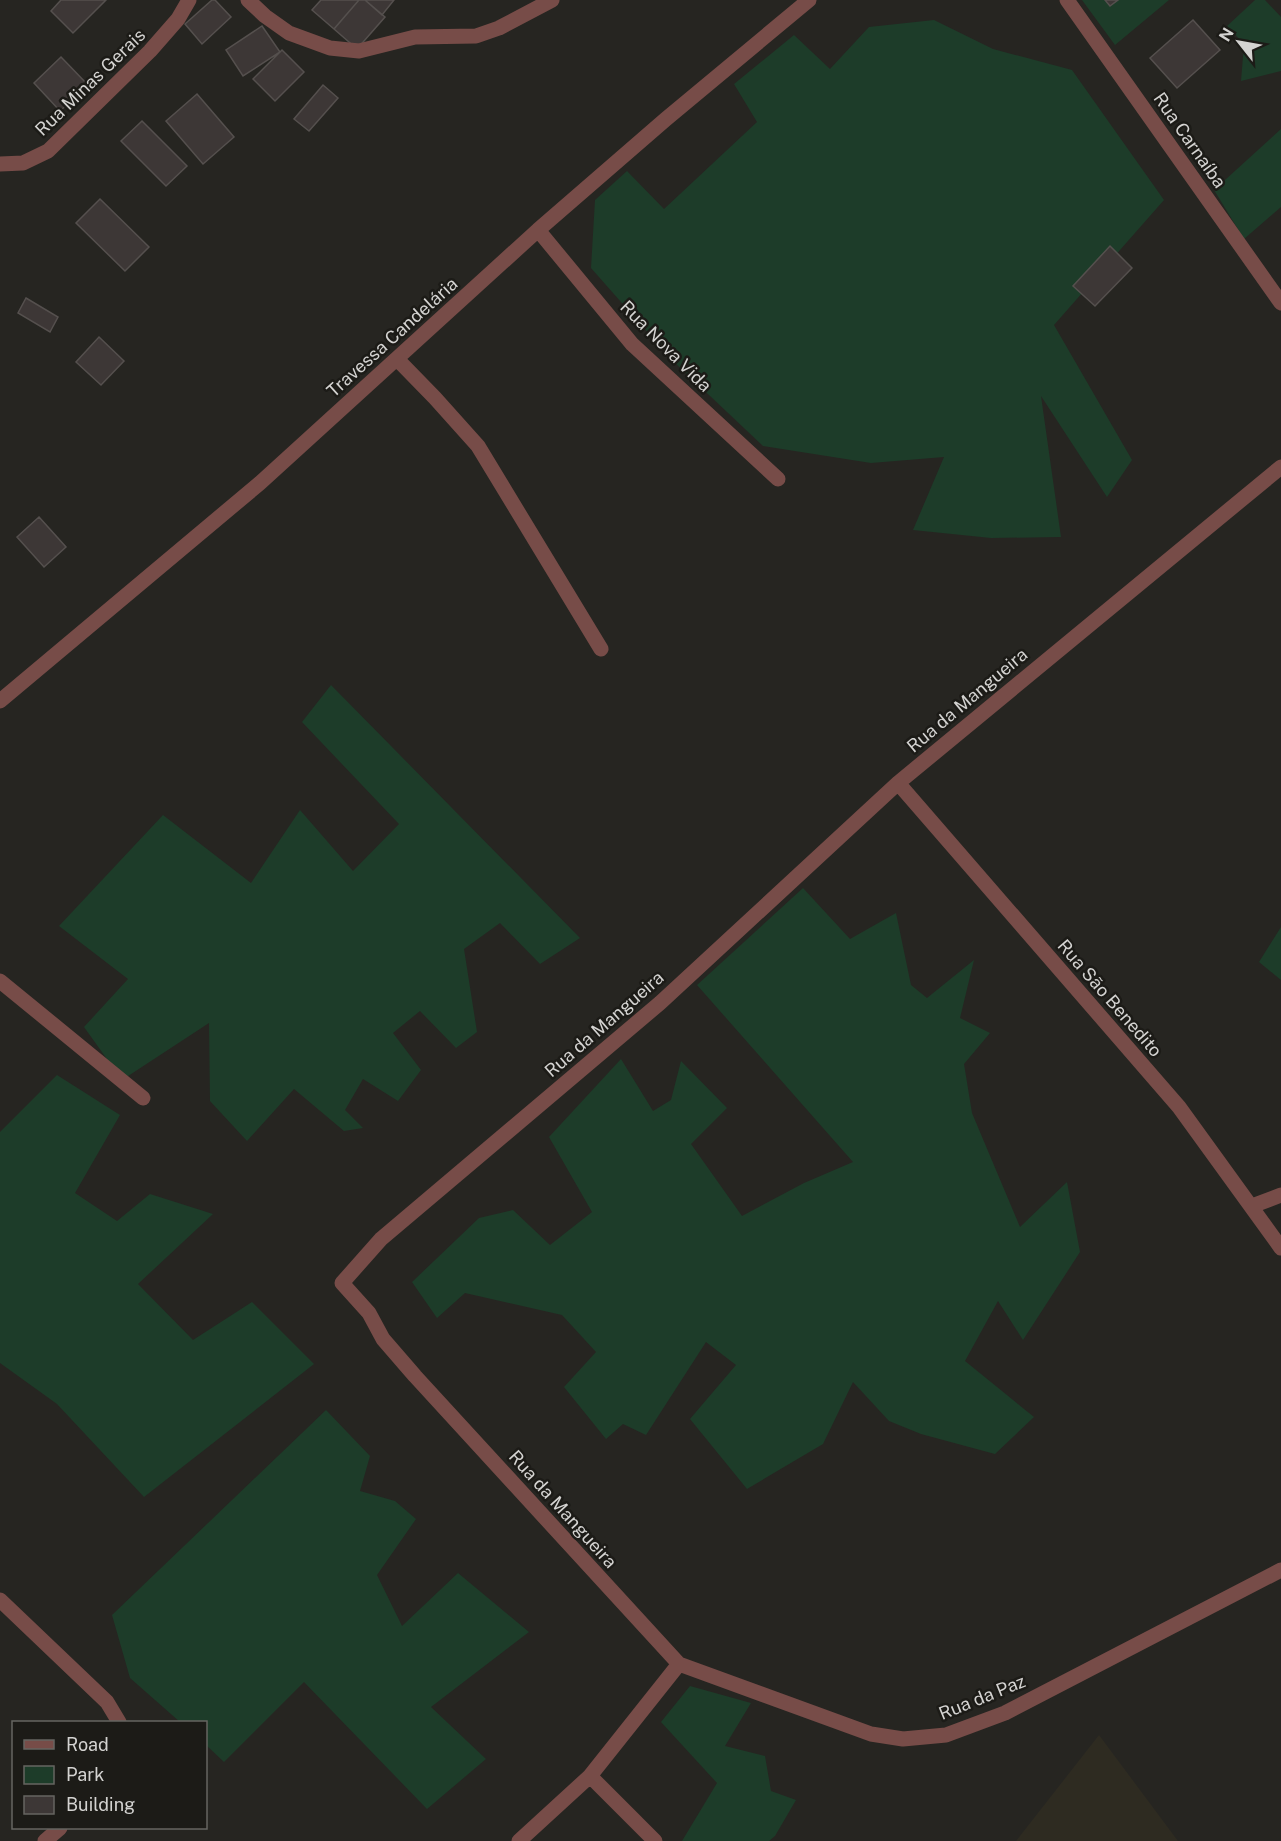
<svg xmlns="http://www.w3.org/2000/svg" width="1281" height="1841" viewBox="0 0 1281 1841" font-family="'Public Sans',sans-serif">
	<style>
		.built { fill: #2e2b21 }
		.green { fill: #1d3c29 }
		.building { fill: #3d3736; stroke: #55504e; stroke-width: 1.5 }
		.lines { fill: none; stroke-linecap: round; stroke-linejoin: round }
		.minor { stroke: #774c48; stroke-width: 15 }
		.labels { text-anchor: middle; dominant-baseline: central; stroke-width: 5; stroke-linejoin: round; paint-order: stroke }
		.street-label { font-size: 18px; fill: #d4d3d1; stroke: #1c1b17 }
	</style>
	<rect width="100%" height="100%" fill="#262521"/>
	<!-- built -->
	<path class="built" d="M1099 1735 1178 1841H1016Z"/>
	<!-- green -->
	<path class="green" d="M1082 0H1169L1115 45Z
		M1255 0H1265L1281 17V71L1241 81 1244 44 1227 26Z
		M934 20 993 49 1072 70 1164 200 1054 325 1132 460 1107 497 1041 396 1061 537 991 538 913 530 944 457 871 463 763 446 673 361 591 268 595 200 627 171 664 209 757 122 734 84 794 35 830 69 869 27Z
		M1281 129V207L1244 239 1214 190Z
		M331 685 580 938 540 964 500 923 464 949 477 1032 456 1048 420 1011 393 1033 421 1070 398 1101 363 1079 345 1110 363 1128 344 1131 294 1089 247 1141 210 1101 209 1023 122 1080 84 1027 128 979 59 926 163 815 251 883 300 810 353 871 399 824 302 722Z
		M803 888 850 939 896 913 911 985 927 998 974 960 960 1018 990 1033 964 1064 972 1113 1020 1227 1067 1182 1080 1252 1023 1340 998 1301 965 1361 1034 1417 995 1454 921 1434 889 1421 853 1382 823 1444 747 1489 690 1419 736 1365 706 1342 646 1435 623 1424 606 1439 564 1387 596 1352 562 1315 465 1293 437 1318 412 1282 479 1218 513 1210 550 1245 592 1212 549 1137 621 1059 653 1111 671 1100 681 1061 727 1108 691 1144 742 1216 804 1183 853 1162 697 985Z
		M1281 927V980L1259 962Z
		M57 1075 120 1115 75 1193 117 1221 150 1194 213 1214 138 1284 193 1340 252 1302 314 1364 144 1497 57 1404 0 1363V1132Z
		M326 1410 370 1456 360 1491 395 1501 416 1519 377 1575 402 1626 458 1573 529 1632 431 1707 486 1759 427 1809 304 1682 224 1762 206 1745V1722H180L130 1678 112 1615Z
		M690 1686 751 1703 725 1746 765 1756 771 1791 796 1800 775 1836 769 1841H682L717 1783 661 1722Z"/>
	<!-- building -->
	<path class="building" d="M61 0H106L73 33 51 11Z
		M212 0H215L231 17 202 44 185 24Z
		M321 0H359L334 29 312 10Z
		M359 0H365L385 17 357 49 334 29Z
		M365 0H394L382 15Z
		M1105 0H1118L1110 6Z
		M1193 20 1220 50 1177 88 1150 58Z
		M262 26 280 52 243 76 226 50Z
		M282 50 304 72 275 101 253 79Z
		M61 57 88 85 60 111 34 83Z
		M323 85 338 98 309 131 294 119Z
		M197 94 234 137 203 164 166 121Z
		M142 121 187 166 166 186 121 141Z
		M100 199 149 247 125 271 76 223Z
		M1110 246 1132 268 1095 306 1073 286Z
		M26 298 58 317 50 332 18 313Z
		M99 337 124 361 101 385 76 362Z
		M39 517 66 547 44 567 17 537Z"/>
	<g class="lines">
		<!-- minor -->
		<path class="minor" d="M248 0 265 16 289 33 330 48 359 51 415 37 476 36 499 28 552 0
			M1067 0 1281 303
			M0 164 23 163 48 151 150 51 178 19 189 0
			M538 230 632 344 778 479
			M397 359 435 398 478 446 601 649
			M1281 467 898 783 660 1003 381 1239 342 1283 369 1313 383 1339 415 1376 679 1664 871 1734 903 1739 946 1735 1005 1713 1281 1570
			M0 701 260 483 538 230 666 119 809 0
			M898 783 1179 1107 1281 1248
			M0 981 143 1098
			M1252 1206 1281 1195
			M0 1600 107 1702 119 1722
			M590 1776 655 1841
			M45 1841 60 1828
			M519 1841 590 1776 679 1664"/>
	</g>
	<g class="labels">
		<!-- street labels -->
		<g class="street-label">
			<text transform="translate(90 82) rotate(-44)">Rua Minas Gerais</text>
			<text transform="translate(1190 140) rotate(55)">Rua Carnaíba</text>
			<text transform="translate(392 337) rotate(-42)">Travessa Candelária</text>
			<text transform="translate(666 346) rotate(45)">Rua Nova Vida</text>
			<text transform="translate(967 700) rotate(-40)">Rua da Mangueira</text>
			<text transform="translate(1110 998) rotate(49)">Rua São Benedito</text>
			<text transform="translate(604 1024) rotate(-41)">Rua da Mangueira</text>
			<text transform="translate(563 1509) rotate(48)">Rua da Mangueira</text>
			<text transform="translate(982 1697) rotate(-22)">Rua da Paz</text>
		</g>
	</g>
	<!-- legend -->
	<rect x="12" y="1721" width="195" height="108" fill="#1c1b17" stroke="#666561" stroke-width="1.5"/>
	<rect x="24" y="1740" width="30" height="9" fill="#774c48" stroke="#666561" stroke-width="1.5"/>
	<text x="66" y="1751" font-size="18" fill="#d4d3d1">Road</text>
	<rect x="24" y="1766" width="30" height="18" fill="#1d3c29" stroke="#666561" stroke-width="1.5"/>
	<text x="66" y="1781" font-size="18" fill="#d4d3d1">Park</text>
	<rect x="24" y="1796" width="30" height="18" fill="#3d3736" stroke="#666561" stroke-width="1.5"/>
	<text x="66" y="1811" font-size="18" fill="#d4d3d1">Building</text>
	<!-- north arrow -->
	<g transform="translate(1239 42) rotate(301)" stroke="#1c1b17" stroke-width="4.5" paint-order="stroke">
	<path d="M0-4.5L10 22L0 15L-10 22Z" fill="#d4d3d1"/>
	<text y="-9" font-size="16" font-weight="bold" text-anchor="middle" fill="#d4d3d1">N</text>
	</g>
</svg>
